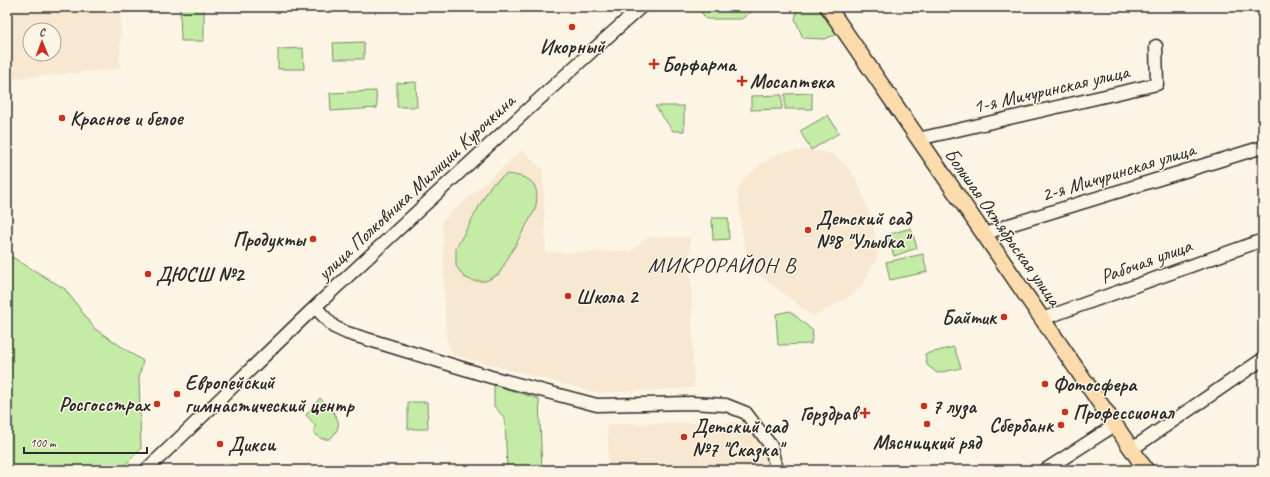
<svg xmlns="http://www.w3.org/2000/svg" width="1270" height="477" viewBox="0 0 1270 477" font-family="Caveat,sans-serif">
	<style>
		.built { fill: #f9e8d1; fill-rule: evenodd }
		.green { fill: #c4eca6; stroke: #788c68 }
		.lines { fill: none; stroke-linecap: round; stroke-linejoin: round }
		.minor-casing { stroke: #2b2b2b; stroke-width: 15 }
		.major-casing { stroke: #2b2b2b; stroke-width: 18 }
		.minor { stroke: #fcf5e5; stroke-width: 12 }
		.major { stroke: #fcdcac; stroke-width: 15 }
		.poi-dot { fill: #c8321e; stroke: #fcf5e5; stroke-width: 1.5 }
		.labels { text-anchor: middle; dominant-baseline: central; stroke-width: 3; stroke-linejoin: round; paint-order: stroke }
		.poi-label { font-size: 20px; font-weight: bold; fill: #2b2b2b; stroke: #fcf5e5; text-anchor: start }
		.street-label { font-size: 20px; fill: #2b2b2b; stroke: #fcf5e5 }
		.quarter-label { font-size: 22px; letter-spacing: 1px; fill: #2b2b2b; stroke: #fcf5e5 }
	</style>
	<rect width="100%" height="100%" fill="#fcf5e5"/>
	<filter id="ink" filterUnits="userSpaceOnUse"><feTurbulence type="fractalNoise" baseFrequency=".025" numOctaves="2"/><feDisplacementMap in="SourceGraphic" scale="8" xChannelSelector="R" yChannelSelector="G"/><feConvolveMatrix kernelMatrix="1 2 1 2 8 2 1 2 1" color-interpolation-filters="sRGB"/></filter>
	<g filter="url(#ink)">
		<!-- built -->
		<path class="built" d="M7 7H121L120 69 7 79ZM30 30H54V54H30Z
			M522 150 543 169 546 253 631 251 648 237H690L694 388 598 393 453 355 446 339 442 221Z
			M805 150 830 153 845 164 856 178 872 220 878 256 864 282 855 293 813 317 751 268 743 240 737 190 742 181 759 165 778 153Z
			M747 422 771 450 776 470H609L607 424Z"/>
		<!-- green -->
		<path class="green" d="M180 7H204V41H181Z
			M698 7H787L784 10 757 8 741 19H706Z
			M798 7H823L841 33 824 39 803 38 795 19Z
			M364 42V59H334L333 43Z
			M303 48 304 69H278V49Z
			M416 82 417 107H397V83Z
			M376 91 377 108 331 111 330 93Z
			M812 93V109H785V94Z
			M782 95V109L751 110V96Z
			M655 106H684V131H673Z
			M828 115 839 133 811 150 800 131Z
			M507 174C532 177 541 183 535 210L499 274 486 281H473L464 277 456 266V248L491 185Z
			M712 218H728L729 239 713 240Z
			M911 228 917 248 894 256 887 235Z
			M7 254 65 289 95 329 143 361 139 377 141 449 120 470H7Z
			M923 254 927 272 890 280 886 262Z
			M790 311 813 331 811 344 778 345 776 314Z
			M954 347 961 368 937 373 927 365 925 354Z
			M494 385 539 399 542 470H507L505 419 494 406Z
			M320 398C333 412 348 422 330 439H322L314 433 315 425 306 415Z
			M408 402H427L428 429H408Z"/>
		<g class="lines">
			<defs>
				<path id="minor" d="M918 139 1157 84 1156 46
					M985 234 1009 225 1263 147
					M315 307 334 327 347 333 491 377 597 405 691 403 726 405 746 413 771 446 776 470
					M1042 319 1263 240
					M1132 449 1263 359
					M146 470C203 417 258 361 315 307 423 206 531 105 641 7
					M1045 470 1115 425"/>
				<path id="major" d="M828 7 1146 470"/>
			</defs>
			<!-- minor casing -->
			<use href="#minor" class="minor-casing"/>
			<!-- major casing -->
			<use href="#major" class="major-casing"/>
			<!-- minor -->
			<use href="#minor" class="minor"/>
			<!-- major -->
			<use href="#major" class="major"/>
		</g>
	</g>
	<!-- markers -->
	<g class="poi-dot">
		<circle cx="572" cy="27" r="4"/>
		<path d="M652 58h4v4h4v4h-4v4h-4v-4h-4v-4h4z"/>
		<path d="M740 75h4v4h4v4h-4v4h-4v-4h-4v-4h4z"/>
		<circle cx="62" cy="118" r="4"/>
		<circle cx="808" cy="230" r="4"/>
		<circle cx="313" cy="239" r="4"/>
		<circle cx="148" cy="274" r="4"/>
		<circle cx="568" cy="296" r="4"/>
		<circle cx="1004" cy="317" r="4"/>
		<circle cx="1045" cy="384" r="4"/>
		<circle cx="177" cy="394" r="4"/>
		<circle cx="157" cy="404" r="4"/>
		<circle cx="924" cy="406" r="4"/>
		<circle cx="1065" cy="412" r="4"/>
		<path d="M863 407h4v4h4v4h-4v4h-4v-4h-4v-4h4z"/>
		<circle cx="927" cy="424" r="4"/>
		<circle cx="1061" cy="425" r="4"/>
		<circle cx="684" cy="437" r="4"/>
		<circle cx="220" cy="444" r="4"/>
	</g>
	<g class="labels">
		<!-- poi labels -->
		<g class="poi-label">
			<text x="572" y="46" text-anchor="middle">Икорный</text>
			<text x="662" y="64">Борфарма</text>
			<text x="750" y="81">Мосаптека</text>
			<text x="70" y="118">Красное и белое</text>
			<text x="816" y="218">Детский сад<tspan x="816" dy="23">№8 "Улыбка"</tspan></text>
			<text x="305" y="239" text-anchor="end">Продукты</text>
			<text x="156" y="274">ДЮСШ №2</text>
			<text x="576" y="296">Школа 2</text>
			<text x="996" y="317" text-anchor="end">Байтик</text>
			<text x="185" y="382">Европейский<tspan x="185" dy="23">гимнастический центр</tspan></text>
			<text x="1053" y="384">Фотосфера</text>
			<text x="149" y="404" text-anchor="end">Росгосстрах</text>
			<text x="932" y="406">7 луза</text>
			<text x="1073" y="412">Профессионал</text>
			<text x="857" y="413" text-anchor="end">Горздрав</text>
			<text x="1053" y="425" text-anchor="end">Сбербанк</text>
			<text x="692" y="426">Детский сад<tspan x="692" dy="23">№7 "Сказка"</tspan></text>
			<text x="927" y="442" text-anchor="middle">Мясницкий ряд</text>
			<text x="228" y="444">Дикси</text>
		</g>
		<!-- street labels -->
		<g class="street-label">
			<text transform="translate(1051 89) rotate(-13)">1-я Мичуринская улица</text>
			<text transform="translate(1118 172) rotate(-17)">2-я Мичуринская улица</text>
			<text transform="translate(416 187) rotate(-43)">улица Полковника Милиции Курочкина</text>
			<text transform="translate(1003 227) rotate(55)">Большая Октябрьская улица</text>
			<text transform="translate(1146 261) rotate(-20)">Рабочая улица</text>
		</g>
		<!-- quarter labels -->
		<g class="quarter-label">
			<text x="722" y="265">МИКРОРАЙОН В</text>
		</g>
	</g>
	<!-- margin -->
	<rect width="1270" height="477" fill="none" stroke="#fcf5e5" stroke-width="24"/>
	<rect x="12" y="12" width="1246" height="453" fill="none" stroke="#2b2b2b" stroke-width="1.5" filter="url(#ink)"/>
	<!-- north arrow -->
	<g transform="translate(42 42) rotate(359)"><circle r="19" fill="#fcf5e5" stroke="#a8a49b"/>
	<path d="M0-3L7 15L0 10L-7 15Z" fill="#c8321e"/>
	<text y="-6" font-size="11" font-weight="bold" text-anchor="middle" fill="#2b2b2b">С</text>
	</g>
	<!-- scale -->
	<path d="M24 447v6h123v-6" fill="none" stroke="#2b2b2b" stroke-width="2"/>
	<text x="30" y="447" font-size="12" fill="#2b2b2b" stroke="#fcf5e5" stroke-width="3" paint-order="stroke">100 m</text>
</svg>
